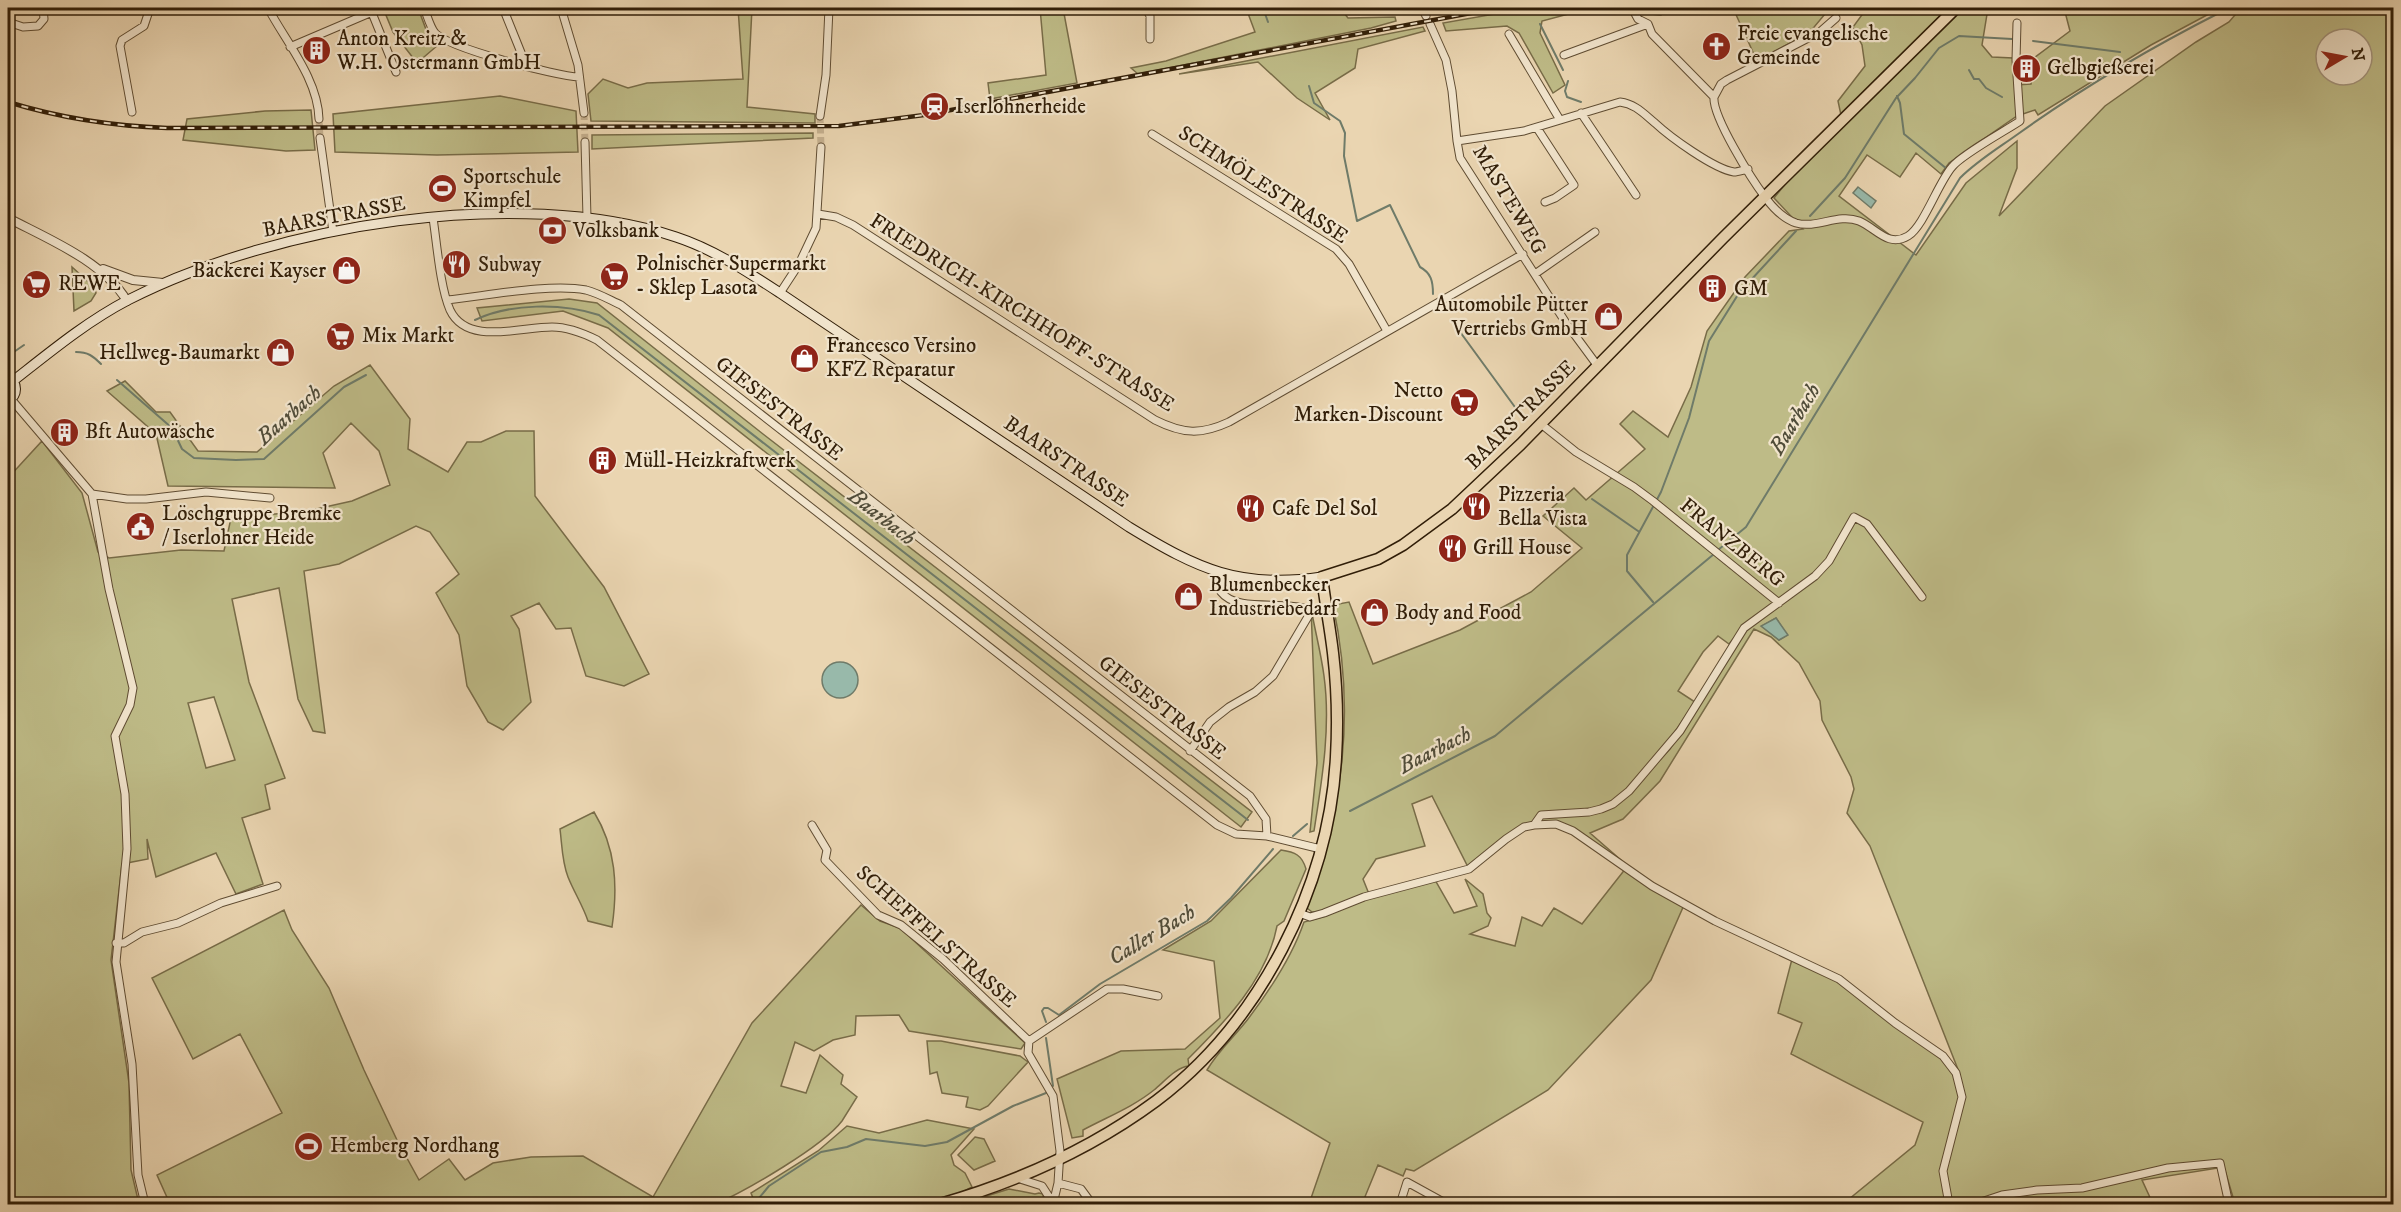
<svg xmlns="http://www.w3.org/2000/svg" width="2401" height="1212" viewBox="0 0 2401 1212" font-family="'IM FELL DW Pica',serif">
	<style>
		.green { fill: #bebb87; stroke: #786c48; stroke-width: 1.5; fill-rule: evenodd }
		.water { fill: #98b9aa; stroke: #6f7b69; stroke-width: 1.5 }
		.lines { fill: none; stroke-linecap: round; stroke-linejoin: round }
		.stream { stroke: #6f7b69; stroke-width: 2 }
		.minor-tunnel { stroke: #c5b08f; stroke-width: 7; stroke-dasharray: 7 3.5; stroke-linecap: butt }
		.minor-casing { stroke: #5f4c32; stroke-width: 9 }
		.tertiary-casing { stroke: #5f4c32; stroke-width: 10 }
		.secondary-casing { stroke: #311e08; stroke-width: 11 }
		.primary-casing { stroke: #311e08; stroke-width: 13 }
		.minor { stroke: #f1e4cc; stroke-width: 7 }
		.tertiary { stroke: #f1e4cc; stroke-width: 8 }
		.secondary { stroke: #f1e4cc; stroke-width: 9 }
		.primary { stroke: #ead5b1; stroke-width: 10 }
		.rail-casing { stroke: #311e08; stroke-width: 4.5 }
		.rail { stroke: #f1e4cc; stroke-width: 2; stroke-dasharray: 7; stroke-linecap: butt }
		.labels { text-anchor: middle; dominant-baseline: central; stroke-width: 4.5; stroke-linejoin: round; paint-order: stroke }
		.poi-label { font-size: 21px; fill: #311e08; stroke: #f1e4cc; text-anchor: start }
		.street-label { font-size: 21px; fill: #311e08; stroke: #f1e4cc }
		.water-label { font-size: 22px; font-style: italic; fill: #504c39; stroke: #f1e4cc }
	</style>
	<rect width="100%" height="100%" fill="#ead5b1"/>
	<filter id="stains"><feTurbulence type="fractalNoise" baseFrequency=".00333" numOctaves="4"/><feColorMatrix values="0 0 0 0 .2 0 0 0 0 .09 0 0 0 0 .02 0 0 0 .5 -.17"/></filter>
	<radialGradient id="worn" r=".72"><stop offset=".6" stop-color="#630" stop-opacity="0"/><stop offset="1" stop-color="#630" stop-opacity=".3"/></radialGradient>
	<!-- green -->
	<path class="green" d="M383 8H418L427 32 438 45 417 63 393 32Z
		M738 8H752L747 107 815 114V123L591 121 588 94 603 79 628 88 647 83 743 79Z
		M1040 8H1063L1077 83 990 99 988 83 1046 75Z
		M1246 8H1340L1348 18 1395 17 1396 21 1371 28 1138 74 1131 68 1166 61 1255 32Z
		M1529 8H1591L1542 21 1540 33 1565 85 1553 93 1519 33 1507 26 1446 31 1443 23Z
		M1638 8H1671L1661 15 1639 13Z
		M1733 8H1830L1810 32 1757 61Z
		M1867 8H1988L1982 45 1992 57 2013 58 2016 85 2031 84 2034 58 2070 31 2064 8H2220L2151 45 2038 115 2035 110 2017 116 1949 163 1941 174 1916 153 1900 177 1867 155 1839 196 1916 255 1966 183 2017 141V168L1999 216 2105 106 2196 42 2229 22 2241 8H2393V1204H2235L2224 1167 2142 1180 2153 1204H1843L1915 1145 1923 1122 1791 1054 1802 1023 1778 1013 1792 959 1833 979 1940 1058 1953 1073 1960 1098 1965 1097 1959 1072 1870 846 1847 813 1854 789 1851 777 1822 720 1820 701 1799 663 1771 637 1754 629 1660 781 1623 819 1590 833 1629 867 1574 829 1557 822 1537 823 1543 816 1591 813 1616 804 1631 791 1670 749 1746 629 1800 590 1799 587C1773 604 1748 620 1729 644L1718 636 1703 652 1678 691 1695 702 1666 745 1668 747C1645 772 1624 806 1588 812 1573 814 1557 813 1541 815L1534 825 1524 827 1506 839 1469 869 1432 796 1412 804 1425 846 1376 859 1363 879 1369 894 1324 911 1312 912 1307 908C1343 806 1356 712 1333 605L1349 602 1373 664 1460 630 1531 592 1582 548 1543 516 1574 488 1586 500 1645 449 1620 424 1633 411 1668 437 1691 387 1707 331 1745 277 1789 231 1803 229 1774 198 1841 115 1838 101 1865 66 1862 45 1853 27ZM2326 39H2362V75H2326ZM1776 618 1787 635 1779 640 1762 626Z
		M1423 27 1425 31 1358 49 1355 68 1315 93 1330 120 1297 98 1258 62 1179 74Z
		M500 96 576 111 578 152 437 155 335 152 333 114Z
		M311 110 315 150 286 151 183 140 187 119 265 111Z
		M813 133V138L592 149V135Z
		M72 267 94 287 96 293 91 301 74 311Z
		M569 299 597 303 763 434 1252 812 1241 827 608 328 563 311 482 321 477 308Z
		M370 365 410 419 408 449 448 472 467 442H481L506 431H534L535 496 604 587 649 674 624 686 586 676 571 628 556 629 539 603 511 616 519 629 531 702 503 730 488 722 467 686 459 635 436 593 459 574 430 532 416 526 339 564 304 571 325 733 313 731 298 699 279 588 232 599 249 682 285 778 265 785 270 809 242 818 263 884 236 894 216 853 156 877 147 839 148 859 122 864 111 960 129 1083 131 1170 139 1204H8V478L42 441 82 493 98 552 109 558 181 550 224 551 231 518 307 511 352 501 390 485 379 451 351 423 323 453 335 488 168 486 156 434 107 391 125 381 156 412H170L198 451 257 452 334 386ZM214 697 235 760 206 768 188 703Z
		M1311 608C1315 631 1321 653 1324 676 1331 727 1322 780 1314 831L1310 832 1317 763Z
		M594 812C616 848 618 886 612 927L588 921C583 906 574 892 568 877 562 862 562 845 560 829Z
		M1281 850C1295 852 1302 855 1306 869L1284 921 1277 926C1267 979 1225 1022 1188 1059L1189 1066C1176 1067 1164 1082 1154 1090 1133 1107 1107 1117 1083 1130V1136L1072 1138 1057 1079 1121 1051 1185 1049 1220 1018 1214 961 1163 950 1211 921Z
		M1626 868 1684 905 1651 980 1548 1090 1414 1171 1406 1169 1403 1176 1378 1165 1362 1204H1309L1330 1143 1207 1070C1218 1051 1235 1036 1248 1019 1270 990 1292 957 1304 922L1326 916 1351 903 1435 880 1454 913 1477 906 1465 879 1483 894 1487 913 1491 918 1488 926 1470 934 1515 946 1522 917 1542 926 1554 908 1582 924Z
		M861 905 880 921 900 928 1025 1043 1021 1049 909 1031 899 1015 856 1016 855 1035 833 1040 814 1051 795 1042 781 1086 806 1093 820 1055 843 1075 841 1084 857 1097C852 1105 847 1113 842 1121 822 1147 747 1190 716 1204H170L157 1175 282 1113 240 1034 193 1059 152 978 284 910 292 930 329 988 364 1070 397 1140 419 1180 449 1159 465 1180 493 1163 531 1157 583 1156 653 1197 752 1023Z
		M927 1041H941L1020 1056 1028 1062 988 1106 980 1110 966 1107 968 1097 942 1093 937 1072 930 1074Z
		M927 1120 974 1129 951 1155 954 1165 965 1173 972 1187 955 1196 920 1204H752L753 1198 751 1193 818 1151 847 1126 879 1133Z
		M975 1137 984 1139 995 1161 974 1170 958 1155Z
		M1009 1189 1035 1194 1039 1193 1043 1194 1044 1204H961Z"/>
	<!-- water -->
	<path class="water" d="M1858 187 1876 201 1871 208 1853 193Z
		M1776 618 1788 635 1779 640 1761 626Z
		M822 680a18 18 0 1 1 36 0a18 18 0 1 1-36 0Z"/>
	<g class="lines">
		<!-- stream -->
		<path class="stream" d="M1263 8 1268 22
			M1540 24 1563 70
			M2033 41 2120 52
			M1969 70 1974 79H1979L1986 88 2002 97
			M1568 81 1565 91 1567 97 1581 102
			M1309 86 1314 103 1340 121 1345 133 1344 156 1357 221 1390 205 1420 267C1431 273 1433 281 1433 294
			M1897 96 1900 103 1904 134 1947 169
			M1810 216 1845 178 1896 98 1915 78 1939 48 1959 36 2012 39
			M475 320C510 303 562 303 599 315L1248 820
			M1455 325 1520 414
			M76 352C88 352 93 356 101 364
			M8 356 24 345
			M117 380 172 428 182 449 194 458 236 460 264 459 344 387 366 375
			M1592 499 1638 531
			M1718 550 1746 527 1960 178C1977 161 1997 149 2018 134 2082 88 2150 48 2221 12L2225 8
			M1653 602 1627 571V555L1661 492 1689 418 1709 341 1739 293 1796 231
			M1350 811 1495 736 1714 554
			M1293 836 1307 824
			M1046 1022 1042 1011 1044 1008H1048L1059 1015 1100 984 1207 921 1231 898 1273 849
			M1046 1038 1053 1086
			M754 1204 769 1186 821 1152 847 1147 866 1139 925 1146 947 1142 1013 1106 1046 1093"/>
		<!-- minor-tunnel -->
		<path class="minor-tunnel" d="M584 113 585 142
			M820 116 821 147
			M319 119 320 138"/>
		<defs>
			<path id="minor" d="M268 8C286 42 318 79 319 119
				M370 8 396 72
				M424 8C427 15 430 27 435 33 449 48 556 76 579 77
				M503 8 522 55V64
				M561 8 578 65 584 113
				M1146 8 1150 16V39
				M1422 8 1426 16
				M1632 8 1638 19 1648 24 1652 34 1714 97C1712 116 1752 180 1765 197 1773 208 1784 219 1796 223 1817 229 1838 213 1859 221 1876 228 1888 248 1908 236 1924 226 1938 183 1952 167 1961 155 2005 131 2020 121L2016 60 2017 23
				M8 22 23 27 38 26 44 19 43 8
				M1430 24 1446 60 1452 91 1457 141 1524 131 1620 102C1635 104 1643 113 1655 123 1670 137 1714 169 1734 172 1738 172 1743 170 1748 169
				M1509 34 1560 120
				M290 47 372 12
				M1564 55 1648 24
				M1714 97 1721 84 1727 80 1820 32 1836 18
				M132 112 120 46 122 40 144 26 150 8
				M1581 113 1636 195
				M820 116 826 75 829 8
				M1537 128 1574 185 1555 198 1545 202
				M1152 134 1336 249 1349 264 1387 331
				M320 138 333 232
				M1457 141 1460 158 1566 323 1597 365
				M585 142 587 218
				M818 214 836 217 853 225 1155 420C1183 434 1201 435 1229 422L1523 254
				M433 218C437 244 440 287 450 310 467 346 520 327 552 327 568 327 583 333 597 340L1217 825 1236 834 1267 836 1321 849
				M1535 274 1595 232
				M780 293 799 264 816 228 821 147
				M447 300C486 296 550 283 586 290 598 293 610 300 621 305L1250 796 1266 819 1267 836
				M11 399 92 494 109 589 133 688 130 705 115 736 125 794 127 849 116 962 132 1064 138 1175 145 1204
				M1541 424 1576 452 1634 487 1653 501 1779 603
				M92 494 127 499H146L206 492 270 498
				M1190 751 1210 722 1229 707 1255 692 1273 676 1309 615 1307 609C1282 600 1237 613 1221 592L1224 575
				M812 825 827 850 825 860 878 915 901 925 943 959 1029 1041
				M1534 825 1556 824 1573 831 1652 886 1715 921 1839 979 1895 1023 1943 1056 1956 1073 1962 1097 1943 1171 1949 1204
				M1299 913 1310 917 1324 913 1364 897 1469 869 1506 839 1524 827 1534 825 1541 815 1589 812 1601 809 1613 804 1629 791 1680 731 1744 628 1815 576 1829 561 1854 517 1867 524 1922 597
				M116 943H124L142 932 178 923 221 903 277 886
				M1017 1178 1042 1186 1053 1203
				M1058 1183 1081 1189 1092 1204
				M1053 1204 1058 1183 1060 1151 1053 1096 1028 1053 1029 1041 1107 989H1123L1158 996
				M1400 1204 1407 1182 1447 1204
				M1975 1204 2002 1195 2037 1190 2082 1188 2168 1168 2220 1163 2229 1204"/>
			<path id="tertiary" d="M8 218C48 239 103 261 127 301
				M103 269 133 280 163 283"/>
			<path id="secondary" d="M8 377C18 383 18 395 8 401
				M13 381C50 352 86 322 128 300 275 225 517 185 676 237 713 249 748 272 780 293L1129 527C1198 569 1239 589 1322 577"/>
			<path id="primary" d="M940 1204C1017 1182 1091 1149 1156 1101 1260 1023 1329 887 1336 757 1338 723 1337 687 1333 653 1330 627 1325 602 1322 577L1378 559 1403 545 1452 509 1521 444 1723 238 1956 8"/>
		</defs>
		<!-- minor casing -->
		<use href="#minor" class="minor-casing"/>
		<!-- tertiary casing -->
		<use href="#tertiary" class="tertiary-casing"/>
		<!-- secondary casing -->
		<use href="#secondary" class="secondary-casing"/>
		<!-- primary casing -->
		<use href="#primary" class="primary-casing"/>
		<!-- minor -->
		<use href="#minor" class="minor"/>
		<!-- tertiary -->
		<use href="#tertiary" class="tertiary"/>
		<!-- secondary -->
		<use href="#secondary" class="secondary"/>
		<!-- primary -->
		<use href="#primary" class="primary"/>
		<defs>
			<path id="rail" d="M8 102C60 118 113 126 167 128L839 126 924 115 1498 8"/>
		</defs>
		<!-- rail casing -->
		<use href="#rail" class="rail-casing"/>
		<!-- rail -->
		<use href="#rail" class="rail"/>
	</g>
	<!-- icons -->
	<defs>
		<symbol id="church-disc" viewBox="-11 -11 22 22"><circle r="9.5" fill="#8f2418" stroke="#f1e4cc"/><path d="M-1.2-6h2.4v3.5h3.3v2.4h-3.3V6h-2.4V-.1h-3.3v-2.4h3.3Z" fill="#fff"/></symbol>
		<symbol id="building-disc" viewBox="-11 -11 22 22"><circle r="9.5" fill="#8f2418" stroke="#f1e4cc"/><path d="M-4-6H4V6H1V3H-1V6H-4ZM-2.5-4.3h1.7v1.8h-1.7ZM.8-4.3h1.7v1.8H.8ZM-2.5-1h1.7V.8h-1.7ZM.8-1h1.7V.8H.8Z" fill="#fff"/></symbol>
		<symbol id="station-disc" viewBox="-11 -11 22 22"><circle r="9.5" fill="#8f2418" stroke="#f1e4cc"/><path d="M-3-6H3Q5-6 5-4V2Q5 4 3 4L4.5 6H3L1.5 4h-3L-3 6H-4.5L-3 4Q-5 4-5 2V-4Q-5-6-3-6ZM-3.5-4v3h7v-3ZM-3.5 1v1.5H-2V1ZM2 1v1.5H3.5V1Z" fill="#fff"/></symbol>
		<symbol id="stadium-disc" viewBox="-11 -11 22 22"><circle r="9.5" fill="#8f2418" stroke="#f1e4cc"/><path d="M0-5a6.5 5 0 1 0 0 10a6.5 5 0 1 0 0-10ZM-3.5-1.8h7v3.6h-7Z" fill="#fff"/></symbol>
		<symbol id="bank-disc" viewBox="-11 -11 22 22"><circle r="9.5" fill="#8f2418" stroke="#f1e4cc"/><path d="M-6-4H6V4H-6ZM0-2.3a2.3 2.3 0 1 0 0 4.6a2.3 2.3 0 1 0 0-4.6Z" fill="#fff"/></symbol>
		<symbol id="restaurant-disc" viewBox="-11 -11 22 22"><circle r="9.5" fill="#8f2418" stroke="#f1e4cc"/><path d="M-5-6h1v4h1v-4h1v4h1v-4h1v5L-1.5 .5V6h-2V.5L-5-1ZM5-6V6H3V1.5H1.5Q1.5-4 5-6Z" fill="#fff"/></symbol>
		<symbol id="shop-disc" viewBox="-11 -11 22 22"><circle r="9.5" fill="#8f2418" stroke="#f1e4cc"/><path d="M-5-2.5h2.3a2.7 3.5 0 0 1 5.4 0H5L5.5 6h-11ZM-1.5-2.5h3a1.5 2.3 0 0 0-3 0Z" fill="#fff"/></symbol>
		<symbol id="supermarket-disc" viewBox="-11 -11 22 22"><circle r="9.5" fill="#8f2418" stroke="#f1e4cc"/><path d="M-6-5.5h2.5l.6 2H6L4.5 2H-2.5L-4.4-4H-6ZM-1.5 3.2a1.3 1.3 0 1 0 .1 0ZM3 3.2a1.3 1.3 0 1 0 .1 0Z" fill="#fff"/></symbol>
		<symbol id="civic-disc" viewBox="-11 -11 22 22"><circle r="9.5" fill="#8f2418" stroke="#f1e4cc"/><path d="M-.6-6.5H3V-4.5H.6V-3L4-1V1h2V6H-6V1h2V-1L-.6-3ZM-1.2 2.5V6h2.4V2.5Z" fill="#fff"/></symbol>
	</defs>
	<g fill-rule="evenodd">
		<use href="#church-disc" x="1700" y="30" width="33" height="33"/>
		<use href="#building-disc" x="300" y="34" width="33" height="33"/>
		<use href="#building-disc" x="2010" y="52" width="33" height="33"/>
		<use href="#station-disc" x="918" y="90" width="33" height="33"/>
		<use href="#stadium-disc" x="426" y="172" width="33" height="33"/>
		<use href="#bank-disc" x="536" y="214" width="33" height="33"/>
		<use href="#restaurant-disc" x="440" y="248" width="33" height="33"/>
		<use href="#shop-disc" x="330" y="254" width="33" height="33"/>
		<use href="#supermarket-disc" x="598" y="260" width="33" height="33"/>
		<use href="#supermarket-disc" x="20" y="268" width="33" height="33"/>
		<use href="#building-disc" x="1696" y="272" width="33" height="33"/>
		<use href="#shop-disc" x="1592" y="300" width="33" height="33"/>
		<use href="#supermarket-disc" x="324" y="320" width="33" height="33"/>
		<use href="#shop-disc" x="264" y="336" width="33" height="33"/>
		<use href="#shop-disc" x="788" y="342" width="33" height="33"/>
		<use href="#supermarket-disc" x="1448" y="386" width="33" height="33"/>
		<use href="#building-disc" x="48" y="416" width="33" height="33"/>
		<use href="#building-disc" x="586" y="444" width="33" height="33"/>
		<use href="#restaurant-disc" x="1460" y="490" width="33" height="33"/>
		<use href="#restaurant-disc" x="1234" y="492" width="33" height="33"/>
		<use href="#civic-disc" x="124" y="510" width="33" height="33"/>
		<use href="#restaurant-disc" x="1436" y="532" width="33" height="33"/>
		<use href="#shop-disc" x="1172" y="580" width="33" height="33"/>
		<use href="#shop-disc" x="1358" y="596" width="33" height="33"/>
		<use href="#stadium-disc" x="292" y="1130" width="33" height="33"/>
	</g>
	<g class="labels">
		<!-- poi labels -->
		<g class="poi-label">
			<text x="1737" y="34">Freie evangelische<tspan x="1737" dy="24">Gemeinde</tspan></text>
			<text x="337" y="39">Anton Kreitz &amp;<tspan x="337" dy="24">W.H. Ostermann GmbH</tspan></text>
			<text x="2047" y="68">Gelbgießerei</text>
			<text x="955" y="107">Iserlohnerheide</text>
			<text x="463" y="177">Sportschule<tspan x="463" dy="24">Kimpfel</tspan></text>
			<text x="573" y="231">Volksbank</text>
			<text x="636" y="264">Polnischer Supermarkt<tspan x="636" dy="24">- Sklep Lasota</tspan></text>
			<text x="478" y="265">Subway</text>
			<text x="326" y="271" text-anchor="end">Bäckerei Kayser</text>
			<text x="58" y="284">REWE</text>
			<text x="1734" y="289">GM</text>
			<text x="1588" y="305" text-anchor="end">Automobile Pütter<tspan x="1588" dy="24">Vertriebs GmbH</tspan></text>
			<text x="362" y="336">Mix Markt</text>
			<text x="826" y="346">Francesco Versino<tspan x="826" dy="24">KFZ Reparatur</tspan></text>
			<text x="260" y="353" text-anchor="end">Hellweg-Baumarkt</text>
			<text x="1443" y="391" text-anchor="end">Netto<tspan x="1443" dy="24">Marken-Discount</tspan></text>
			<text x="85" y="432">Bft Autowäsche</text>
			<text x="624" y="461">Müll-Heizkraftwerk</text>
			<text x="1498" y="495">Pizzeria<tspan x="1498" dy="24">Bella Vista</tspan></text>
			<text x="1272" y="509">Cafe Del Sol</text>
			<text x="162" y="514">Löschgruppe Bremke<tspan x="162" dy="24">/ Iserlohner Heide</tspan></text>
			<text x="1473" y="548">Grill House</text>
			<text x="1209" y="585">Blumenbecker<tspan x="1209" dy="24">Industriebedarf</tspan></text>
			<text x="1395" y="613">Body and Food</text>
			<text x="330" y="1146">Hemberg Nordhang</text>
		</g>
		<!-- street labels -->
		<g class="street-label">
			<text transform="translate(1263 185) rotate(33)">SCHMÖLESTRASSE</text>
			<text transform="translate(1509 200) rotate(59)">MASTEWEG</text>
			<text transform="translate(334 217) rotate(-11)">BAARSTRASSE</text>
			<text transform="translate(1022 313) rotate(32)">FRIEDRICH-KIRCHHOFF-STRASSE</text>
			<text transform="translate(779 409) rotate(38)">GIESESTRASSE</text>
			<text transform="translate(1521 415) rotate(-45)">BAARSTRASSE</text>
			<text transform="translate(1066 462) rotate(34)">BAARSTRASSE</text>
			<text transform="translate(1732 543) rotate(39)">FRANZBERG</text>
			<text transform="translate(1162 708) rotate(38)">GIESESTRASSE</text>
			<text transform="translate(936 937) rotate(41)">SCHEFFELSTRASSE</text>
		</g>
		<!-- water labels -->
		<g class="water-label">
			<text transform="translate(289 415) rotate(-41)">Baarbach</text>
			<text transform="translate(1795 419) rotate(-59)">Baarbach</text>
			<text transform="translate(882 517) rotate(38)">Baarbach</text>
			<text transform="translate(1435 750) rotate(-27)">Baarbach</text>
			<text transform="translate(1152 935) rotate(-31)">Caller Bach</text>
		</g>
	</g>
	<!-- margin -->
	<rect width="2401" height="1212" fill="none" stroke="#ead5b1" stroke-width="30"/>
	<rect x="9" y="9" width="2383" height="1194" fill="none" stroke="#311e08" stroke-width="3"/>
	<rect x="15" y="15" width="2371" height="1182" fill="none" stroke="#311e08" stroke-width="1.5"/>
	<!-- north arrow -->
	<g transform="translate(2344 57) rotate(80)"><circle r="28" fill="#f1e4cc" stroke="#a4957e" stroke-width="1.5"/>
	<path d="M0-4.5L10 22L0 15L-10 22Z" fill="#8f2418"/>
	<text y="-9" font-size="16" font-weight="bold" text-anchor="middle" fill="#311e08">N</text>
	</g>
	<rect width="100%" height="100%" filter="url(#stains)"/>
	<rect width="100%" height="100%" fill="url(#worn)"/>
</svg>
